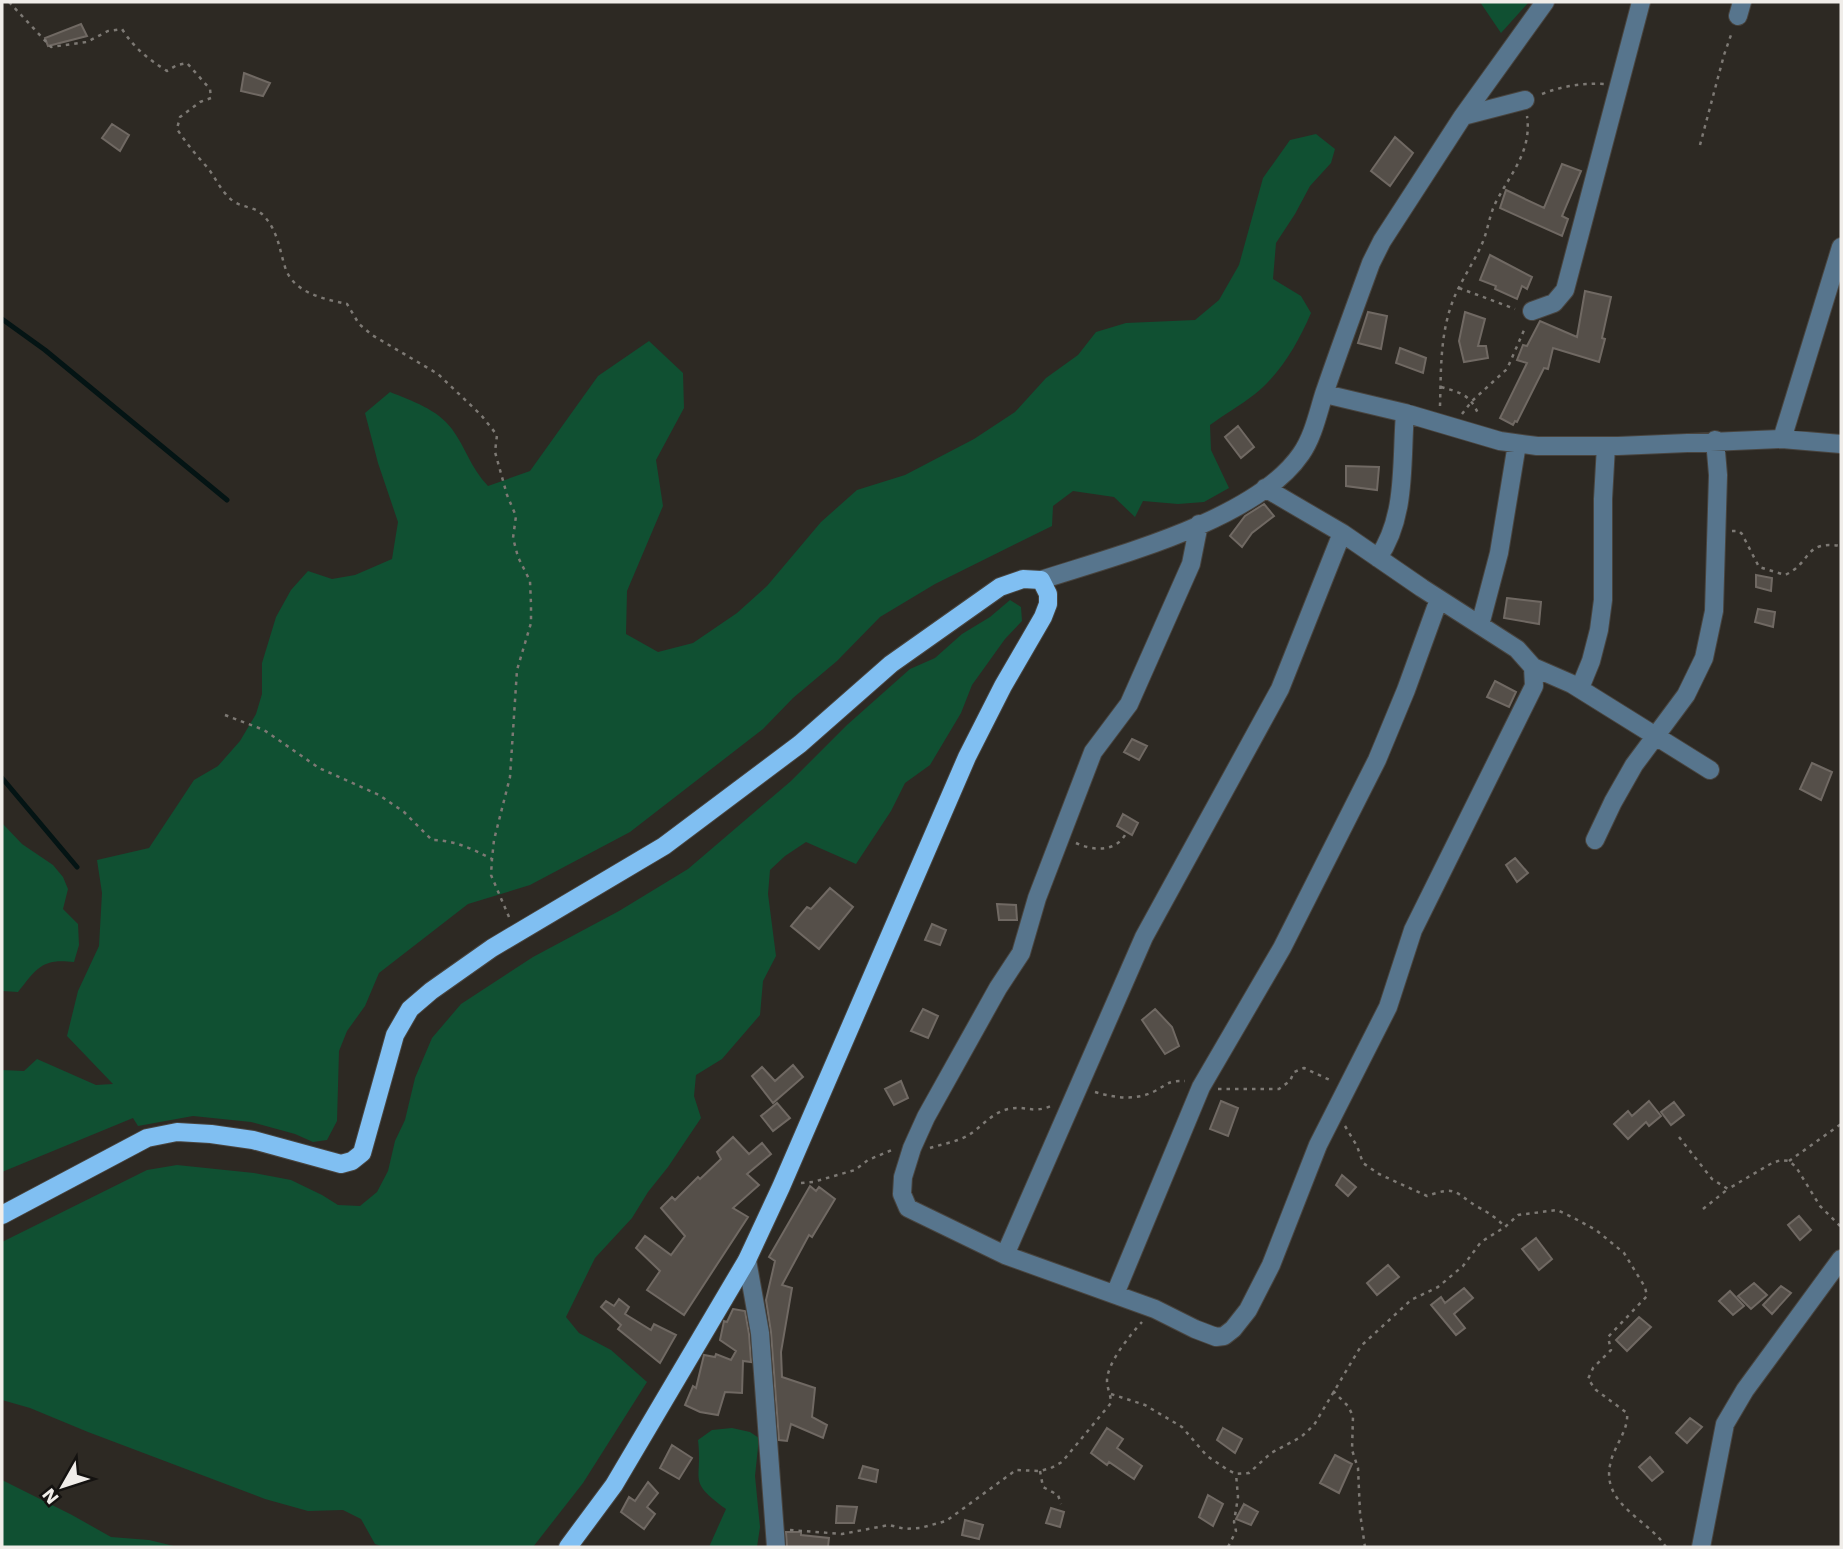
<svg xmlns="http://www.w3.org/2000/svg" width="1843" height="1549" viewBox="0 0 1843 1549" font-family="'Work Sans',sans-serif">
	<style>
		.green { fill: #105032 }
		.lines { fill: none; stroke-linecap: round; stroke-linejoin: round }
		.stream { stroke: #041414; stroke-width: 5 }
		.building { fill: #554f49; stroke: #706963; stroke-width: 2 }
		.minor-casing { stroke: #48443f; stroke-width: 20 }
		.major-casing { stroke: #48443f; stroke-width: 20 }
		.path { stroke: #7d7974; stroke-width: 2.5; stroke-dasharray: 3.5 5; stroke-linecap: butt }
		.minor { stroke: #57758d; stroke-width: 18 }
		.major { stroke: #80bff2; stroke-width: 18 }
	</style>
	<rect width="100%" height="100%" fill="#2d2923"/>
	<!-- green -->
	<path class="green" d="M1480 2H1529L1501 33Z
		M1316 134 1335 149 1331 163 1310 186 1295 214 1276 243 1273 279 1301 296 1311 313C1298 343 1281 373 1255 394 1241 405 1225 414 1210 425L1211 450 1229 488 1204 502 1178 504 1143 501 1135 517 1114 497 1073 491 1053 506 1052 526 935 584 880 617 837 661 793 698 763 729 630 832 530 885 468 904 379 973 365 1006 347 1031 339 1051 337 1121 327 1140 313 1142 295 1134 251 1122 193 1116 138 1126 133 1118 2 1172V1070L24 1071 37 1059 96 1085 113 1084 67 1036 78 991 99 946 102 893 97 860 149 848 194 780 218 766 240 741 256 714 262 694V663L276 617 291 590 308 571 332 579 355 575 392 559 398 522 378 463 365 413 390 392C412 401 437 409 452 429 466 448 470 467 488 486L530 471 598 376 649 341 683 373 684 408 656 460 663 506 627 591 626 634 658 652 693 643 737 613 767 586 821 522 857 490 905 475 974 439 1015 412 1046 378 1078 355 1096 332 1126 323 1195 320 1219 300 1239 265 1263 178 1290 140Z
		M1010 600 1021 607 1022 621 1005 639 972 685 961 713 930 765 905 783 891 811 856 864 806 842 785 856 770 870 768 894 776 956 763 981 760 1015 722 1059 696 1075 694 1096 701 1118 668 1167 648 1192 632 1218 595 1258 566 1317 579 1333 611 1350 647 1382 583 1483 533 1547H384L375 1544 361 1519 343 1510 308 1511 265 1499 88 1432 30 1408 2 1400V1242L147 1170 177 1165 254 1173 291 1180 322 1195 338 1205 360 1206 377 1192 388 1171 395 1141 405 1120 415 1078 432 1038 461 1004 533 957 619 911 688 869 791 781 847 725 910 669 935 658 962 634 990 617Z
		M2 823 22 844 53 865 63 877 68 889 63 909 78 924 79 945 74 962C42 958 37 968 18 992L2 991Z
		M732 1428 750 1432 759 1438 755 1476 760 1527 757 1547H709L726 1509C686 1480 703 1482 698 1440L712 1430Z
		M2 1480 72 1515 111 1537 149 1540 178 1547H2Z"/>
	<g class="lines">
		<!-- stream -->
		<path class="stream" d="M2 319 45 350 227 500
			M2 778 77 867"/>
	</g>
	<!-- building -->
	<path class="building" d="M81 24 87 36 48 46 45 38Z
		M244 73 270 83 263 96 241 91Z
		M112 124 129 135 120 151 102 138Z
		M1395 137 1413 153 1390 186 1371 171Z
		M1562 164 1581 171 1562 216 1568 219 1562 236 1500 208 1506 190 1544 208Z
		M1490 255 1532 277 1527 289 1522 286 1517 299 1495 289 1496 286 1480 280Z
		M1585 291 1611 297 1602 338 1605 339 1599 362 1553 348 1548 369 1544 368 1517 422 1515 421 1513 425 1500 418 1527 363 1517 360 1523 345 1527 346 1540 321 1577 337Z
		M1368 312 1387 316 1381 349 1358 343Z
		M1465 312 1485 319 1478 346H1486L1488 358 1464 362 1459 341Z
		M1400 348 1426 358 1423 373 1396 363Z
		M1238 426 1254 447 1241 458 1225 437Z
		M1346 466 1379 467 1377 490 1346 486Z
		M1264 504 1274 516 1252 533 1242 547 1230 536 1245 516Z
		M1756 575 1772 578 1771 591 1756 587Z
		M1507 598 1541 602 1539 624 1504 618Z
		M1758 609 1775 612 1773 627 1755 622Z
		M1495 681 1516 692 1509 707 1487 697Z
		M1132 739 1147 746 1139 760 1124 752Z
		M1812 763 1832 772 1821 800 1800 789Z
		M1123 814 1138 823 1132 835 1117 826Z
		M1515 858 1528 873 1517 882 1506 865Z
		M830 888 853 907 819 949 791 926 807 907 811 909Z
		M997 904 1016 905 1017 920H999Z
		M932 924 946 930 940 945 925 940Z
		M923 1009 938 1016 928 1038 911 1031Z
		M1155 1009 1172 1027 1179 1046 1165 1054 1142 1020Z
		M793 1065 803 1077 773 1103 752 1076 762 1067 775 1081Z
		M901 1081 908 1098 894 1105 885 1089Z
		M1221 1101 1238 1108 1228 1136 1210 1129Z
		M1649 1101 1661 1116 1649 1126 1646 1122 1628 1139 1614 1124 1628 1111 1632 1116Z
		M1674 1102 1684 1115 1671 1125 1661 1112Z
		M777 1103 790 1118 773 1131 761 1116Z
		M733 1137 749 1154 762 1143 771 1154 747 1174 759 1185 733 1208 748 1217 684 1315 647 1290 660 1271 636 1248 645 1236 671 1255 685 1236 661 1208 672 1197 675 1200 698 1177 700 1179 721 1159 717 1152Z
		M1342 1175 1356 1187 1348 1196 1336 1185Z
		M810 1186 816 1191 819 1187 835 1199 812 1237 809 1235 782 1285 792 1288 781 1352 782 1377 815 1388 812 1417 827 1425 823 1438 791 1424 787 1441 779 1440 771 1332 766 1300 775 1261 769 1257Z
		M1799 1216 1811 1230 1800 1240 1788 1225Z
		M1536 1238 1552 1259 1539 1270 1522 1249Z
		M1388 1265 1399 1277 1377 1295 1367 1283Z
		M1754 1283 1767 1295 1751 1309 1738 1296Z
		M1781 1286 1791 1293 1772 1314 1763 1305Z
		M1464 1288 1473 1298 1454 1314 1465 1328 1456 1335 1431 1305 1441 1297 1445 1303Z
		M1730 1291 1744 1306 1733 1315 1719 1301Z
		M619 1299 629 1307 625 1314 651 1330 654 1324 676 1335 660 1363 618 1329 621 1325 601 1307 606 1301 614 1306Z
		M733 1309 745 1311 749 1334 751 1362 743 1361 742 1393 725 1392 718 1415 700 1412 685 1405 693 1386 696 1388 704 1355 715 1357 716 1354 731 1360 736 1351 720 1340 724 1321 727 1322Z
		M1639 1317 1651 1327 1627 1351 1616 1340Z
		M1690 1418 1702 1427 1687 1443 1676 1433Z
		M1107 1428 1123 1439 1117 1448 1142 1466 1134 1479 1109 1462 1107 1465 1091 1453Z
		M1223 1428 1242 1439 1235 1453 1217 1440Z
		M672 1445 692 1458 679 1479 660 1468Z
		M1335 1455 1352 1464 1339 1493 1320 1483Z
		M1650 1457 1663 1472 1652 1481 1639 1467Z
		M863 1466 878 1470 876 1482 859 1478Z
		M648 1482 658 1493 647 1507 655 1514 644 1529 621 1512 629 1497 635 1501Z
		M1208 1495 1223 1504 1213 1526 1199 1517Z
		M1244 1504 1258 1512 1251 1525 1236 1519Z
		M837 1506 857 1507 854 1523H836Z
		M1051 1508 1064 1512 1060 1527 1046 1523Z
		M965 1520 983 1525 979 1539 962 1535Z
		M786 1532H801V1535L829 1538 828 1547H787Z"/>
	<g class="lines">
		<defs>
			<path id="minor" d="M1738 16 1742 2
				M1463 116 1525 100
				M1532 311 1554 303 1565 290 1641 2
				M1325 394 1405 413 1500 441 1537 446H1618L1782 439 1841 444
				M1782 439 1841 247
				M1199 524 1191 564 1129 704 1093 752 1037 898 1021 953 998 988 926 1117 912 1148 903 1177 902 1194 908 1208 1005 1255 1155 1309 1195 1329 1216 1337 1224 1336 1233 1329 1248 1310 1271 1265 1318 1145 1388 1007 1413 930 1534 686 1533 667 1517 649 1422 588 1342 533 1265 488
				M1378 558C1407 516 1401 462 1405 413
				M1041 580C1115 556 1256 520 1301 454 1313 437 1318 413 1324 394 1339 350 1355 307 1371 263L1382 241 1463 116 1545 2
				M1480 625 1499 553 1517 444
				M1533 667 1572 684 1710 770
				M1580 688 1591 661 1599 630 1603 600V499L1606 446
				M1595 840 1613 802 1634 765 1686 695 1704 658 1714 611 1718 475 1715 440
				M1005 1255 1144 937 1280 689 1342 533
				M747 1260 760 1333 776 1547
				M1115 1294 1201 1087 1282 948 1377 760 1406 690 1439 599
				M1701 1547 1725 1424 1745 1390 1841 1259"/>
			<path id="major" d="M2 1215 147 1138 177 1132 211 1134 253 1140 341 1164 352 1161 362 1153 395 1035 410 1009 431 991 492 948 664 846 800 744 891 664 1000 587 1023 579 1041 580 1048 594V604L1043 617 1003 686 967 757 781 1187 747 1260 614 1485 568 1547"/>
		</defs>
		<!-- minor casing -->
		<use href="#minor" class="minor-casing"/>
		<!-- major casing -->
		<use href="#major" class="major-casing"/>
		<!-- path -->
		<path class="path" d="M9 2 51 47 87 42 108 31 122 29C134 48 148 59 167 71L177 65 187 63 210 89 211 98 200 102 180 117 177 129C186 143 196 155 207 167 216 178 221 192 233 201 243 208 253 206 262 214 278 230 279 248 285 267 293 293 324 299 347 304L359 324 372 335 438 374 481 415 497 435 495 452 507 495 516 516 513 538 518 557 530 581 531 604V623L517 670 510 777 494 840 492 859 491 875 509 917
			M1542 94C1562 86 1582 83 1604 84
			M1700 145 1724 55 1732 32
			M1459 288 1515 309
			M1441 387C1462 393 1471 395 1479 416
			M1440 406C1441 373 1440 341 1450 309 1457 286 1471 268 1481 246 1488 232 1489 214 1497 200 1512 172 1532 150 1527 116
			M1462 414 1472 401 1507 369 1525 328
			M1732 531H1739L1742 534 1759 567 1785 575C1812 563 1803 540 1841 546
			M225 715 264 730 319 768 379 795 404 812 432 840C455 840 472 849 492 859
			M1076 843C1093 851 1115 852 1125 835
			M1218 1089H1279L1290 1081 1294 1072 1304 1068 1332 1081
			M1095 1092C1115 1098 1136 1101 1155 1091 1170 1083 1167 1081 1185 1081
			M1345 1126 1357 1146 1363 1163 1379 1174 1427 1196C1458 1185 1454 1193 1478 1207 1489 1213 1497 1218 1505 1227L1518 1215 1557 1210 1572 1217 1596 1230 1624 1253 1645 1287 1647 1296 1608 1337 1611 1350 1593 1368 1588 1379 1596 1390 1627 1413C1629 1431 1613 1447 1610 1465 1602 1505 1648 1519 1666 1547
			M1679 1137 1712 1179 1728 1189 1772 1163 1781 1160 1789 1161 1796 1167 1820 1206 1841 1227
			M930 1148C942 1144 956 1142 967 1136 981 1128 991 1113 1008 1109 1026 1105 1032 1114 1051 1106
			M1789 1161 1841 1124
			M801 1183 813 1182 855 1170 868 1160 892 1150
			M1703 1209 1728 1189
			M1333 1391 1348 1406 1353 1416 1352 1450 1358 1468 1360 1513 1365 1547
			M1111 1394 1145 1405 1182 1427 1207 1456 1228 1470 1236 1474 1249 1473 1271 1453 1301 1437 1314 1425 1361 1346 1411 1300 1438 1287 1463 1266 1481 1242 1505 1227
			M1040 1471 1043 1487 1058 1495 1061 1504
			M790 1530 842 1534 889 1525 905 1529 920 1528 946 1521 1016 1470 1040 1471 1051 1468 1062 1462 1111 1403C1111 1395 1107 1388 1107 1381 1107 1363 1130 1335 1142 1322
			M1228 1547 1236 1531 1234 1522 1238 1497 1236 1474"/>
		<!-- minor -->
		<use href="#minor" class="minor"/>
		<!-- major -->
		<use href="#major" class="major"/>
	</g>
	<!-- border -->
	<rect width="1843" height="1549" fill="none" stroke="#f0ede9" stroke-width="7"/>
	<!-- north arrow -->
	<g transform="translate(63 1486) rotate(231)" stroke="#141210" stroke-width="5" paint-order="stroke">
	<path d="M0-5L12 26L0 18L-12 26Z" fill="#f0ede9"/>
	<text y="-10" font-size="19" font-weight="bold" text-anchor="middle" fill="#f0ede9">N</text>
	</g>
</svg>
